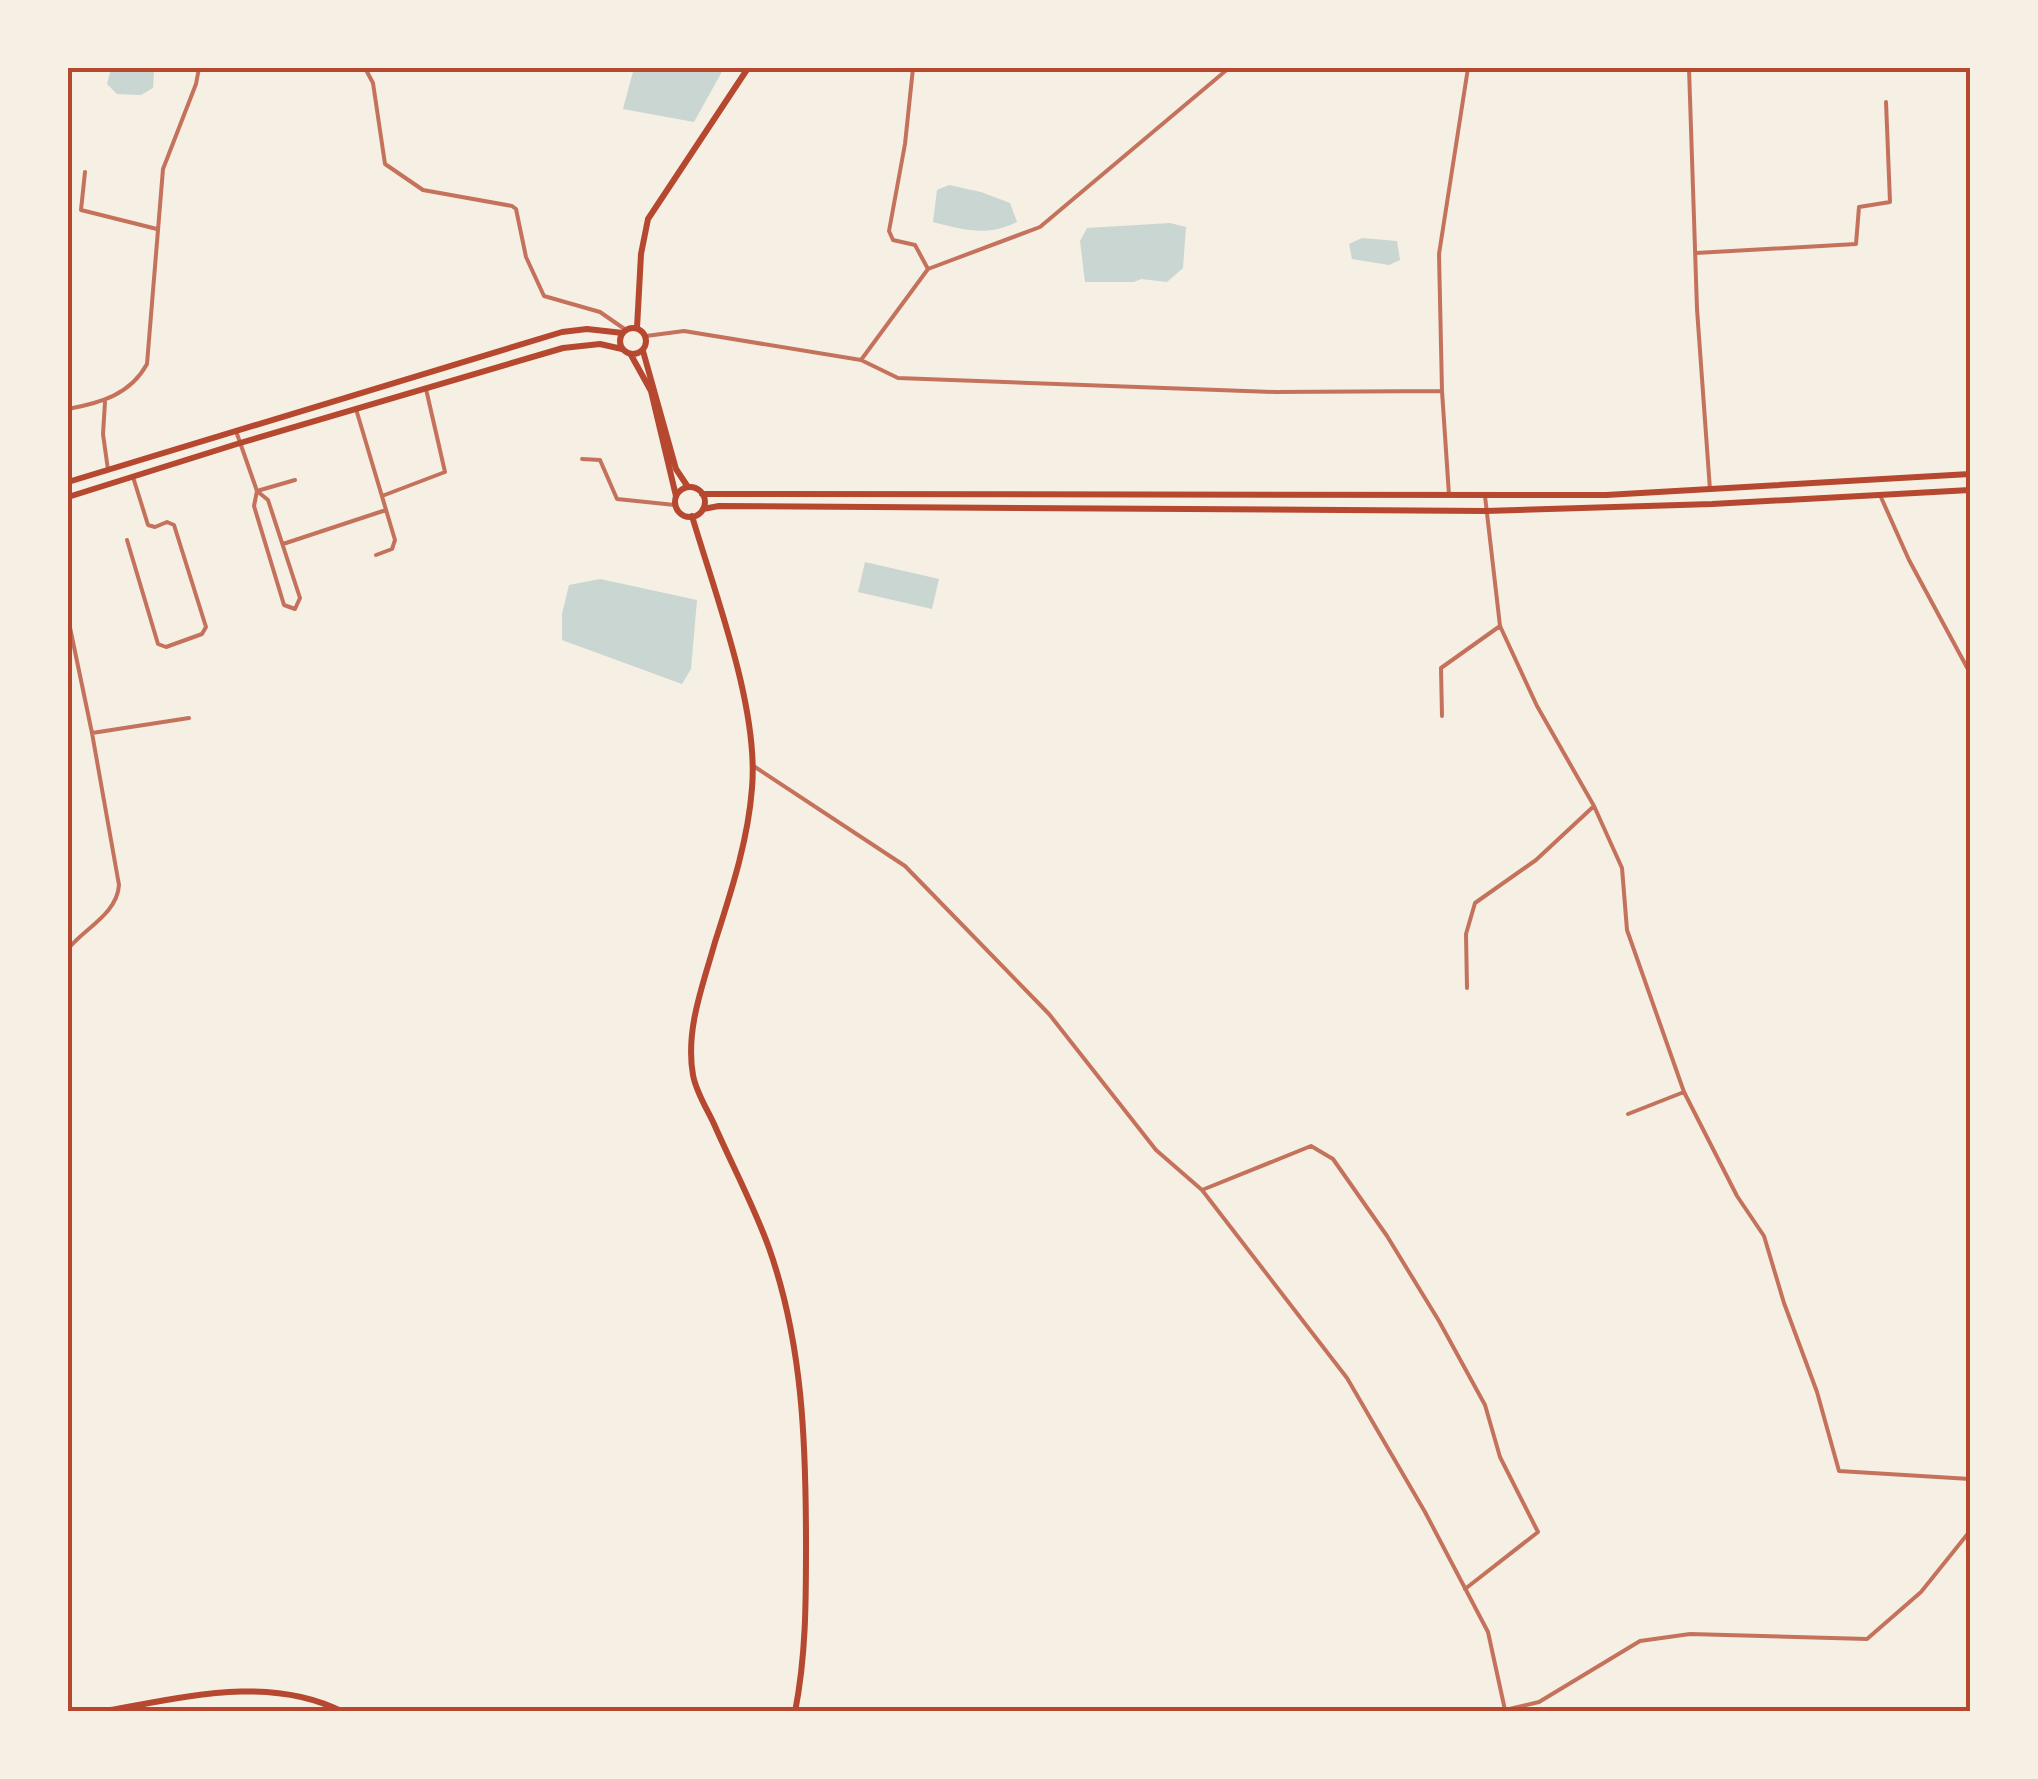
<svg xmlns="http://www.w3.org/2000/svg" width="2038" height="1779" viewBox="0 0 2038 1779" font-family="'Crimson Pro',serif">
	<style>
		.water { fill: #c9d6d2 }
		.lines { fill: none; stroke-linecap: round; stroke-linejoin: round }
		.minor { stroke: #c5725c; stroke-width: 4 }
		.tertiary { stroke: #c5725c; stroke-width: 5 }
		.secondary { stroke: #b5482f; stroke-width: 6 }
		.neatline { fill: none; stroke: #b5482f; stroke-width: 4 }
	</style>
	<rect width="100%" height="100%" fill="#f6efe4"/>
	<!-- water -->
	<path class="water" d="M111 68H151L154 72 153 88 141 95 117 94 107 84Z
		M634 68H724L694 122 623 109Z
		M949 185 981 192 1010 203 1017 222C987 237 964 230 933 222L937 190Z
		M1170 223 1186 227 1183 268 1167 282 1141 279 1134 282H1085L1080 241 1087 228Z
		M1362 238 1397 241 1400 260 1389 265 1352 259 1349 244Z
		M865 562 939 579 932 609 858 592Z
		M600 579 697 600 691 669 682 684 562 640V614L569 585Z"/>
	<g class="lines">
		<!-- minor -->
		<path class="minor" d="M365 68 373 83 385 164 423 190 512 206 516 209 526 257 544 296 600 312 626 330
			M913 68 905 144 889 231 893 240 915 245 928 269
			M1689 68 1697 309 1710 490
			M85 172 81 210 157 229
			M1696 253 1856 244 1859 207 1890 202 1886 102
			M646 336 684 331 861 360 928 269 1040 227 1229 68
			M861 360 898 378 1275 392 1442 391 1449 495
			M1442 391 1439 254 1468 68
			M105 402 103 434 108 470
			M68 409C100 403 130 395 147 364L163 169 196 84 199 68
			M356 409 395 540 392 549 376 555
			M236 431 257 491 268 500 300 598 295 609 284 605 254 506 257 491
			M582 459 600 460 617 499 675 505
			M257 491 295 480
			M1880 495 1909 560 1970 673
			M382 496 445 472 426 389
			M1485 496 1500 626 1537 706 1594 806 1622 868 1627 930 1684 1092 1737 1196 1764 1236 1784 1303 1817 1392 1839 1471 1970 1479
			M127 540 158 644 166 647 202 634 206 627 174 525 167 522 155 527 148 525 133 477
			M283 544 386 510
			M68 618 92 733 119 885C117 914 85 928 68 949
			M1442 716 1441 668 1500 626
			M92 733 189 718
			M752 765 905 866 1049 1014 1156 1150 1202 1190 1347 1378 1425 1512 1488 1632 1505 1710 1539 1702 1640 1641 1690 1634 1867 1639 1921 1592 1970 1531
			M1467 988 1466 934 1475 903 1536 860 1594 806
			M1628 1114 1684 1092
			M1202 1190 1311 1146 1333 1159 1387 1236 1439 1321 1485 1405 1500 1457 1538 1532 1465 1589"/>
		<!-- tertiary -->
		<path class="tertiary" d="M1504 1712H1507"/>
		<!-- secondary -->
		<path class="secondary" d="M620 341a13 13 0 1 1 26 0a13 13 0 1 1-26 0Z
			M637 328 641 254 648 219 748 68
			M643 351 676 469 688 487
			M631 355 651 391 676 496
			M68 482 562 332 587 329 623 333
			M675 502a15 15 0 1 1 30 0a15 15 0 1 1-30 0Z
			M702 494 1606 495 1970 474
			M68 497 240 443 563 348 600 344 622 349
			M703 509 719 506 1486 511 1712 504 1970 490
			M692 516C715 594 759 708 752 788 748 841 731 892 715 942 703 985 685 1030 693 1075 696 1092 707 1109 714 1124 732 1165 754 1206 769 1248 803 1344 806 1445 806 1546 806 1602 806 1656 795 1712
			M99 1712C178 1699 267 1673 343 1712"/>
	</g>
	<!-- border -->
	<rect width="2038" height="1779" fill="none" stroke="#f6efe4" stroke-width="140"/>
	<rect x="70" y="70" width="1898" height="1639" class="neatline"/>
</svg>
